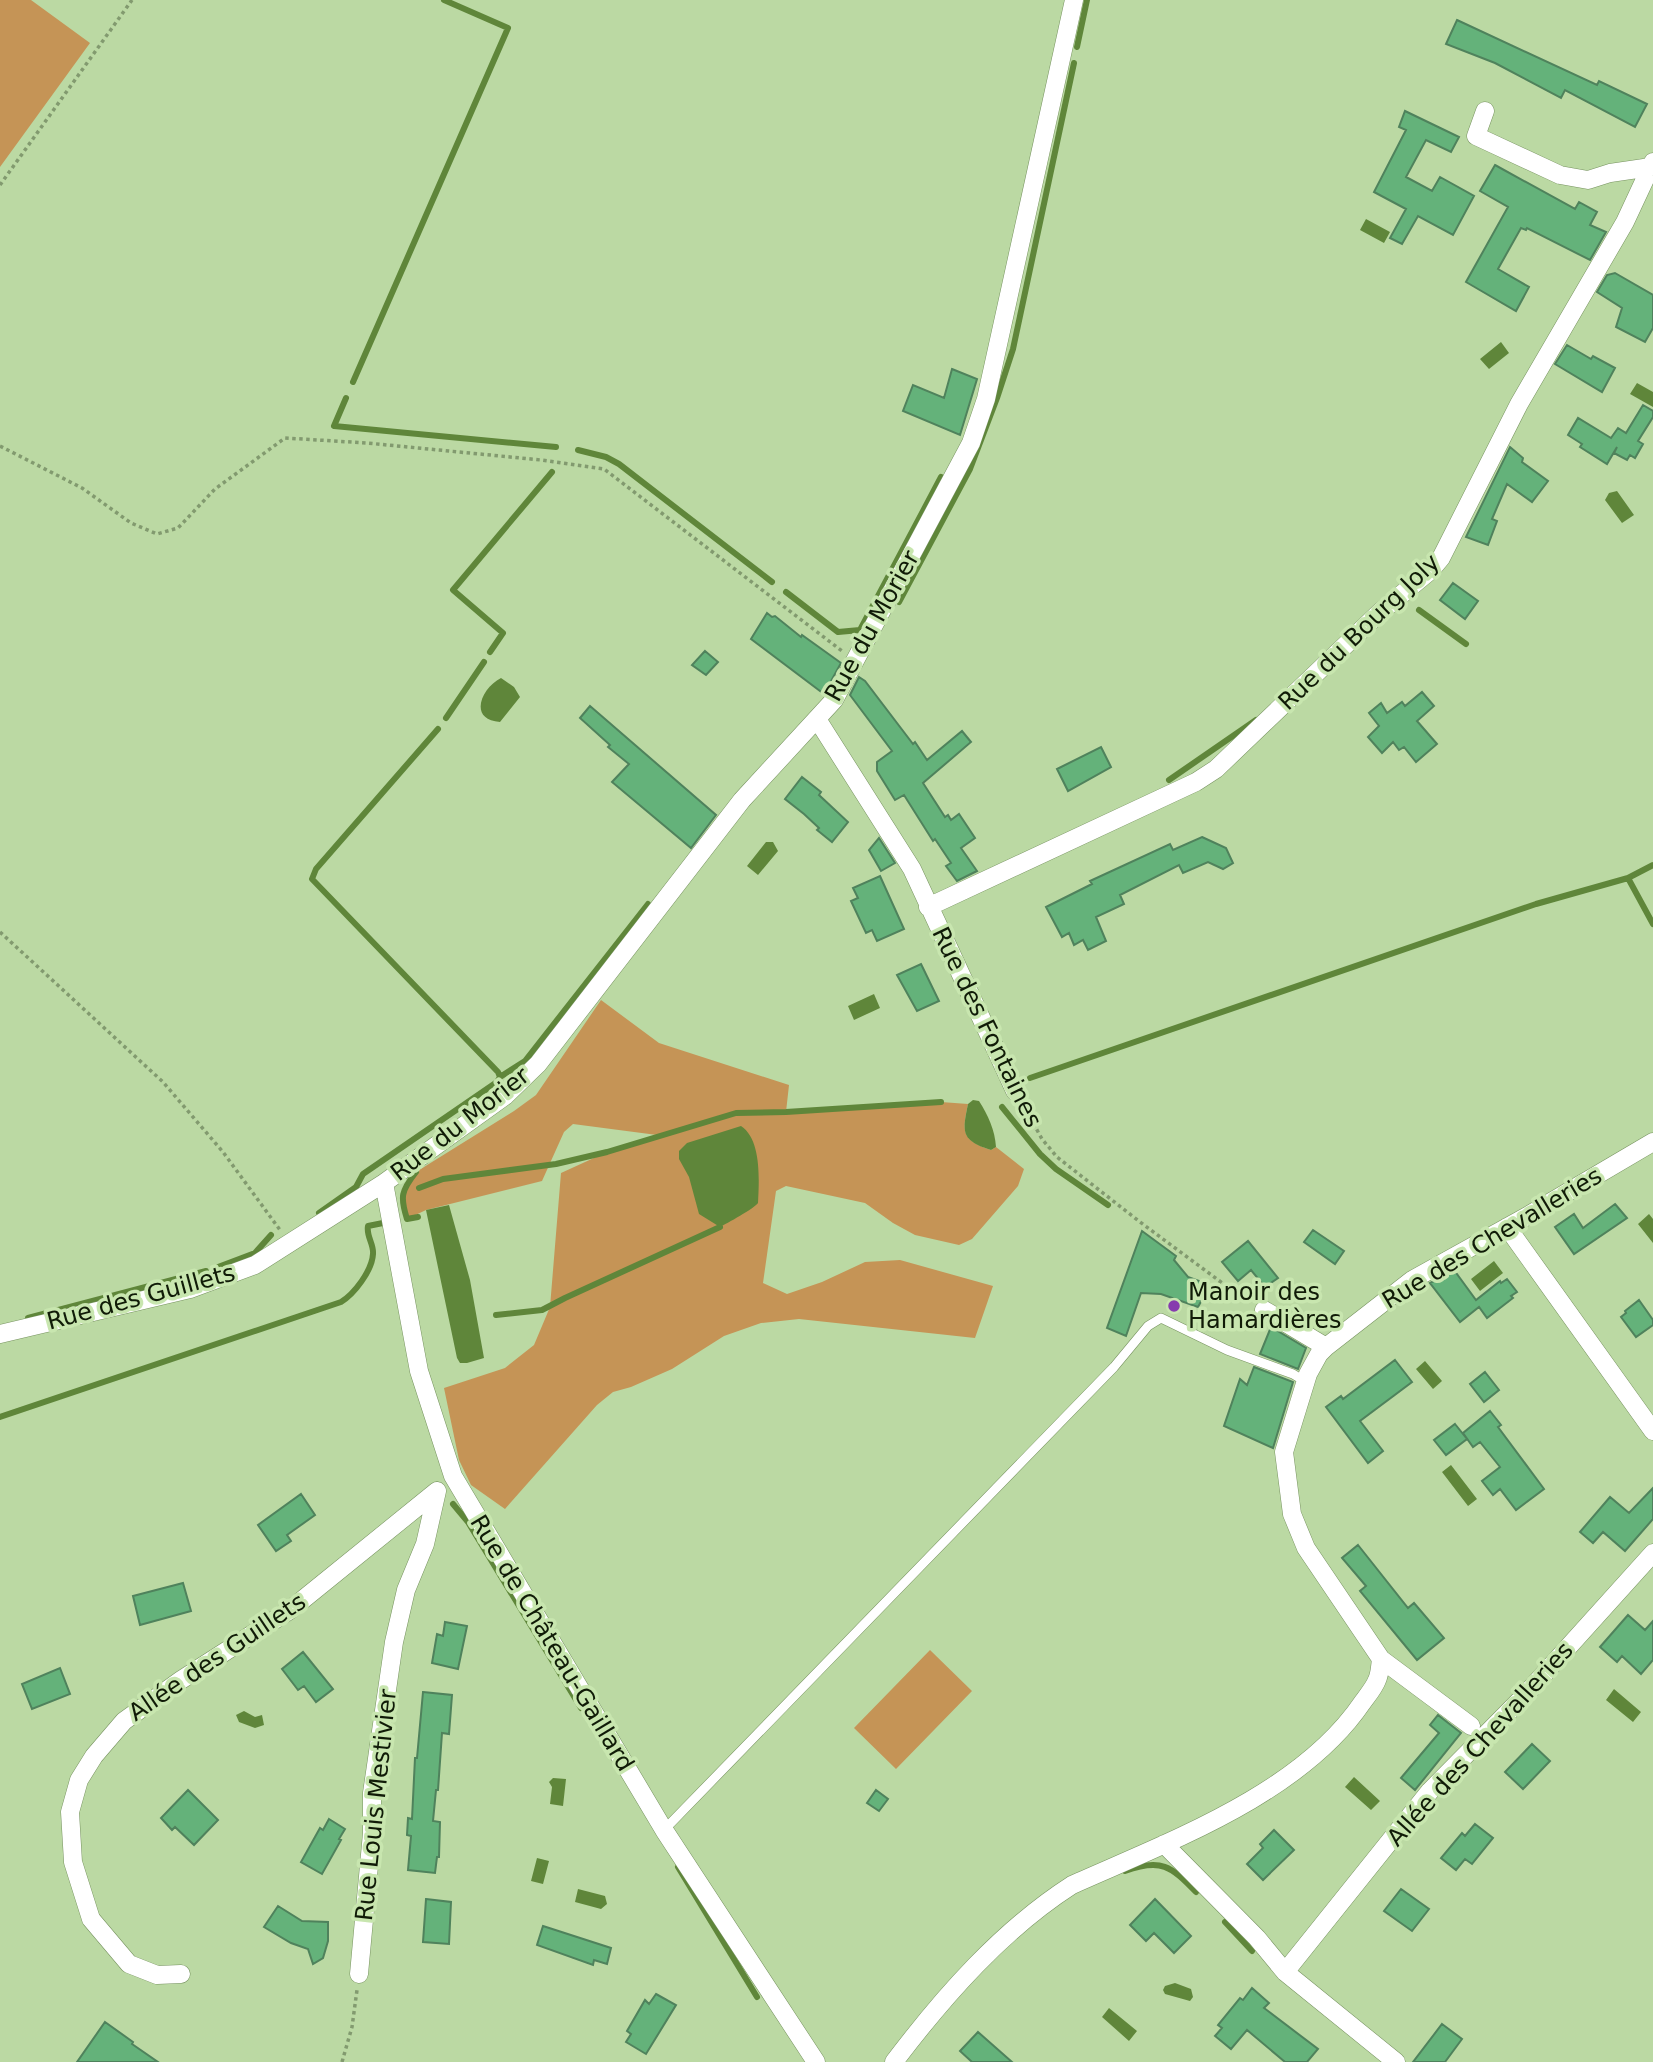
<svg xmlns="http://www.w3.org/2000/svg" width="1653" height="2062" viewBox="0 0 1653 2062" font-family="'DejaVu Sans',sans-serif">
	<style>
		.green { fill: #c59456 }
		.water { fill: #5f863a }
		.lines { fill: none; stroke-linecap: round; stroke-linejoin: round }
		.stream { stroke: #5f863a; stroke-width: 6 }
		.building { fill: #64b27a; stroke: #4f825c; stroke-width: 2 }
		.service-casing { stroke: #779360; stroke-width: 10 }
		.minor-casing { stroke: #779360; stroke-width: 19 }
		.path { stroke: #829a6f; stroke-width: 3.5; stroke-dasharray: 3.5 3.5; stroke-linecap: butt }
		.service { stroke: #fff; stroke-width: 9 }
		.minor { stroke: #fff; stroke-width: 18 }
		.poi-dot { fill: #863cae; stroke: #c8e6af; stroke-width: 2.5 }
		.labels { text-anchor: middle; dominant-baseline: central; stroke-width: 7; stroke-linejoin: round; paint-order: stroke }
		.street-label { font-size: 24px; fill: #101b07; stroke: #c8e6af }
		.poi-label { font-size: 24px; fill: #101b07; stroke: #c8e6af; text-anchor: start }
	</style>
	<rect width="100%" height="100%" fill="#bbd9a3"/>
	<!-- green -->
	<path class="green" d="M0 0H31L90 43 0 167Z
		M601 1000 659 1043 789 1085 786 1112 941 1102 968 1104C962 1132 961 1140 991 1150L996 1147 1024 1169 1018 1186 972 1239 959 1245 915 1235 893 1223 865 1203 786 1186 776 1191 763 1283 787 1294 822 1282 865 1262 900 1260 993 1286 975 1338 799 1319 761 1323 724 1336 672 1369 631 1387 613 1392 597 1405 505 1509 471 1485 459 1460 444 1388 505 1368 534 1345 550 1307 561 1173 607 1152 657 1135 573 1124 564 1132 542 1181 426 1210 407 1219C400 1197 401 1190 416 1172L514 1111 536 1095Z
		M930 1650 972 1691 896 1769 854 1728Z"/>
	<!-- water -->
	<path class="water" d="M1366 219 1390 232 1384 243 1360 230Z
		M1501 342 1509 353 1489 369 1480 359Z
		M1637 383 1653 392V407L1630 394Z
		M1617 491 1634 515 1622 523 1605 500 1609 493Z
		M501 678 514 687 520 697 500 722C468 720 481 688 501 678Z
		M766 842H773L778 851 758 875 747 866Z
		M874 994 880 1008 854 1020 848 1006Z
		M973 1100 979 1101C988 1115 995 1130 996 1147L991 1150C961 1140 962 1133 968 1104Z
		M741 1126C762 1140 759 1181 758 1203 755 1208 726 1224 720 1227L699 1214 689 1177 679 1159V1151L687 1143Z
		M449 1205 470 1280 484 1358 467 1363H460L457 1358 426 1210Z
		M1649 1214 1653 1219V1243L1638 1224Z
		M1494 1261 1503 1273 1480 1291 1471 1279Z
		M1425 1361 1442 1381 1433 1389 1416 1369Z
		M1451 1465 1477 1499 1468 1506 1442 1472Z
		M1614 1689 1641 1712 1633 1722 1606 1700Z
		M244 1711 255 1717 262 1715 264 1725 255 1728 239 1722 236 1715Z
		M1354 1777 1380 1801 1371 1810 1345 1787Z
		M553 1778 566 1779 563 1806 550 1804 552 1787 549 1782Z
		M537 1858 549 1861 543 1884 531 1881Z
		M578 1889 605 1896 607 1904 601 1909 575 1902Z
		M1175 1983 1191 1989 1193 1997 1190 2001 1165 1994 1163 1990 1165 1986Z
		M1109 2008 1137 2031 1129 2041 1102 2017Z"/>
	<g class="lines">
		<!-- stream -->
		<path class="stream" d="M1077 47 1087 0
			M353 382 508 28 444 0
			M346 398 334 426 556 447
			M578 450 606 457 619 464 772 582
			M786 592 838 632 860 630 941 477
			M899 602 970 469 997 398 1013 349 1074 63
			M1419 610 1466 644
			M490 652 503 633 453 590 552 472
			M446 718 484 662
			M1169 780 1256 720
			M1628 878 1653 924
			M500 1077 525 1061 648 904
			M1030 1078 1536 904 1628 878 1653 865
			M1002 1107 1040 1154 1056 1169 1108 1205
			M416 1172C401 1191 400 1197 407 1219L418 1217
			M419 1188 443 1179 556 1164 607 1152 736 1113 786 1112 941 1102
			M319 1213 356 1187 363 1174 497 1082 500 1077 498 1072 312 879 316 869 438 729
			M218 1267 255 1253 271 1235
			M496 1315 542 1310 565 1298 720 1227
			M28 1318 206 1271
			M0 1417 341 1302C354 1294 372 1271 373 1254 374 1244 366 1236 368 1226L383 1223
			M453 1504 468 1522 581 1708
			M678 1867 757 1997
			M1125 1871C1161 1858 1171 1866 1196 1892
			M1225 1922 1252 1951"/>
	</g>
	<!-- building -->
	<path class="building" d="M1457 20 1597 85 1599 81 1647 104 1635 127 1565 90 1561 98 1495 63 1446 44Z
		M1405 111 1459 137 1451 152 1426 140 1406 177 1432 191 1440 177 1474 196 1453 235 1418 216 1402 244 1390 238 1406 209 1374 192 1406 130 1399 127Z
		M1495 165 1575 209 1579 202 1597 212 1590 225 1606 232 1590 260 1527 228 1526 230 1521 228 1498 269 1529 287 1516 311 1466 282 1508 207 1480 191Z
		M1615 273 1653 295V328L1645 342 1616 327 1622 308 1597 292 1607 275Z
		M1567 345 1591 359 1593 356 1615 368 1602 392 1555 364Z
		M952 369 977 379 960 435 903 411 913 385 944 398Z
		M1643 405 1653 411V417L1638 441 1643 444 1635 458 1630 455 1627 460 1614 453 1617 447 1607 464 1580 447 1582 444 1568 435 1578 418 1611 438 1618 428 1626 433Z
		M1510 447 1523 458 1522 462 1548 481 1532 502 1507 484 1492 519 1497 521 1488 545 1466 537Z
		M1453 583 1478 601 1465 619 1440 600Z
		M767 613 772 617 775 616 801 637 802 635 841 663 824 694 751 639Z
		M705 651 718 662 706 675 692 665Z
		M859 677 865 681 913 744 915 742 927 760 962 731 971 742 923 783 945 817 948 815 951 820 959 814 975 838 961 848 977 871 957 881 946 866 951 863 935 839 933 841 904 795 895 800 877 771V762L892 751 850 695Z
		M1422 692 1434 706 1417 721 1437 744 1416 762 1404 747 1399 750 1393 742 1382 753 1368 737 1379 726 1369 713 1381 703 1387 713 1402 702 1405 706Z
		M590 706 716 815 691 848 612 782 629 764 608 747 610 745 580 718Z
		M1101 747 1111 767 1068 791 1057 769Z
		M802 777 821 792 819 795 848 822 832 842 817 830 819 828 804 814 785 799Z
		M1202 837 1226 848 1233 863 1223 869 1208 862 1183 873 1179 865 1120 895 1124 904 1096 917 1106 941 1088 950 1083 940 1074 945 1069 933 1062 937 1046 907 1092 884 1090 881 1170 844 1173 850Z
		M879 838 895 863 881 871 869 850Z
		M880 876 904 929 877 941 872 930 866 933 851 901 858 898 853 888Z
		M921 964 939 1001 917 1011 897 975Z
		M1615 1204 1627 1218 1574 1254 1555 1227 1574 1214 1583 1228Z
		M1313 1230 1344 1251 1335 1264 1304 1242Z
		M1142 1231 1176 1256 1174 1260 1188 1277 1210 1285 1198 1307 1161 1294 1141 1293 1126 1336 1107 1328Z
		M1248 1241 1278 1278 1265 1287 1251 1270 1238 1281 1222 1262Z
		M1454 1270 1476 1300 1500 1281 1501 1283 1507 1279 1517 1292 1511 1296 1513 1298 1487 1318 1479 1307 1460 1322 1430 1283Z
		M1639 1300 1653 1320V1325L1636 1337 1621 1317 1626 1313 1625 1311Z
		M1271 1327 1306 1348 1298 1369 1260 1354Z
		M1395 1360 1412 1382 1360 1421 1383 1451 1368 1463 1326 1407 1341 1396 1343 1399Z
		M1254 1367 1293 1382 1273 1448 1224 1426 1240 1379 1247 1385Z
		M1485 1372 1499 1390 1484 1402 1470 1384Z
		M1490 1411 1501 1425 1498 1427 1544 1489 1516 1510 1500 1489 1493 1495 1482 1481 1500 1467 1480 1442 1473 1447 1463 1433Z
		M1455 1424 1467 1439 1446 1455 1434 1440Z
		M1653 1488V1519L1625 1551 1603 1532 1593 1543 1580 1532 1610 1497 1629 1513Z
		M301 1494 315 1515 287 1535 291 1541 276 1551 258 1525Z
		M1358 1545 1408 1608 1414 1603 1444 1638 1417 1660 1360 1591 1366 1586 1342 1558Z
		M183 1583 191 1611 140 1625 133 1596Z
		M1628 1615 1645 1630 1653 1621V1660L1641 1674 1622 1656 1617 1662 1600 1647Z
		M445 1622 467 1626 458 1669 432 1663 437 1634 443 1636Z
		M303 1652 333 1689 316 1702 304 1686 298 1690 282 1669Z
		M60 1668 70 1694 32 1709 22 1684Z
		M423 1692 452 1695 449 1734 442 1733 438 1790H436L433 1821 440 1822 439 1857H437L435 1873 408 1870 411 1836 407 1835 408 1818 412 1819 415 1758H417Z
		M1438 1715 1461 1733 1415 1790 1401 1778 1439 1733 1430 1725Z
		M1532 1744 1550 1761 1523 1789 1505 1772Z
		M188 1790 218 1820 194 1845 175 1827 172 1830 161 1818Z
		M876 1790 888 1799 879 1811 867 1803Z
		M329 1819 345 1829 339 1839 341 1840 322 1874 301 1862 320 1828 323 1830Z
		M1475 1824 1493 1838 1472 1864 1465 1859 1456 1870 1441 1858 1462 1833 1465 1836Z
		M1274 1830 1294 1850 1263 1880 1247 1864 1263 1848 1260 1844Z
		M1401 1889 1429 1909 1412 1931 1384 1911Z
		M426 1899 451 1902 449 1944 423 1942Z
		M1155 1899 1191 1936 1174 1953 1154 1933 1146 1941 1130 1925Z
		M278 1906 302 1921 328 1922V1941L323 1958 313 1964 308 1949 291 1943 264 1927Z
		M543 1926 611 1948 607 1964 594 1960 593 1965 537 1945Z
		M1252 1988 1269 2003 1264 2008 1318 2049 1307 2062H1285L1247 2030 1231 2049 1215 2036 1222 2028 1218 2025 1240 1998 1243 2000Z
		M656 1994 676 2005 646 2054 626 2042 631 2034 627 2031 645 2000 649 2004Z
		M105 2022 133 2042 132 2044 158 2062H77Z
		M1442 2024 1462 2039 1445 2062H1413Z
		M978 2032 1012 2062H972L960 2051Z"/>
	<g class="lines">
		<defs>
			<path id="service" d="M664 1830 1114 1367 1148 1326 1161 1318 1227 1350 1293 1374 1306 1382"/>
			<path id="minor" d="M1485 111 1476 136 1560 175 1588 180 1610 173 1651 167
				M817 719 912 869 1015 1091
				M928 907 1196 782 1216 769 1379 613 1431 570 1441 558 1519 404 1625 222 1653 162
				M384 1183 419 1371 453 1476 664 1830 816 2062
				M1507 1227 1653 1431
				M1264 1310 1326 1347
				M0 1334 190 1289 255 1265 384 1183 505 1096 538 1064 742 800 834 700 971 443 986 399 1074 0
				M1381 1659 1471 1726
				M1164 1844 1257 1938 1285 1972 1396 2062
				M1285 1972 1430 1791 1525 1695 1653 1553
				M181 1974 157 1975 129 1964 91 1919 73 1862 70 1812 79 1780 94 1756 124 1721 181 1680 290 1610 437 1491
				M359 1974 372 1833V1793L394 1642 406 1590 425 1544 437 1491
				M894 2062C944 1996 1002 1930 1072 1885 1170 1841 1300 1794 1362 1703 1367 1696 1374 1688 1377 1680 1380 1674 1380 1666 1381 1659L1306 1548 1292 1514 1284 1452 1308 1374 1319 1354 1326 1347 1412 1280 1529 1215 1653 1142"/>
		</defs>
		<!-- service casing -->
		<use href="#service" class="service-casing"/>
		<!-- minor casing -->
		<use href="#minor" class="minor-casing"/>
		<!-- path -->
		<path class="path" d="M0 185 132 0
			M0 446 82 488 131 523 157 534 178 528 215 489 285 438 367 443 541 460 604 469 842 651
			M0 932 163 1082 223 1152 280 1230
			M1023 1105 1042 1139 1057 1157 1140 1222 1229 1288 1250 1301
			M342 2062 352 2027 357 1990"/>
		<!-- service -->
		<use href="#service" class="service"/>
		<!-- minor -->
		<use href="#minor" class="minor"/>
	</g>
	<!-- markers -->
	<circle class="poi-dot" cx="1174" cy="1306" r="7"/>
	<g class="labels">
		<!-- street labels -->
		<g class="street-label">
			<text transform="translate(872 626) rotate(-61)">Rue du Morier</text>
			<text transform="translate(1359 632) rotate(-44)">Rue du Bourg Joly</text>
			<text transform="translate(987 1027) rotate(64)">Rue des Fontaines</text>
			<text transform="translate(460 1124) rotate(-38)">Rue du Morier</text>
			<text transform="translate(1492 1238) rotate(-31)">Rue des Chevalleries</text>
			<text transform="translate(141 1297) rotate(-15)">Rue des Guillets</text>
			<text transform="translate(552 1643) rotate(59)">Rue de Château-Gaillard</text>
			<text transform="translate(217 1657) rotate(-34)">Allée des Guillets</text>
			<text transform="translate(1480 1744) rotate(-48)">Allée des Chevalleries</text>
			<text transform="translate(376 1805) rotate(-84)">Rue Louis Mestivier</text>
		</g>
		<!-- poi labels -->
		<g class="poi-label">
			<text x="1188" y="1292">Manoir des<tspan x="1188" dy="28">Hamardières</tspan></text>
		</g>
	</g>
</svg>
